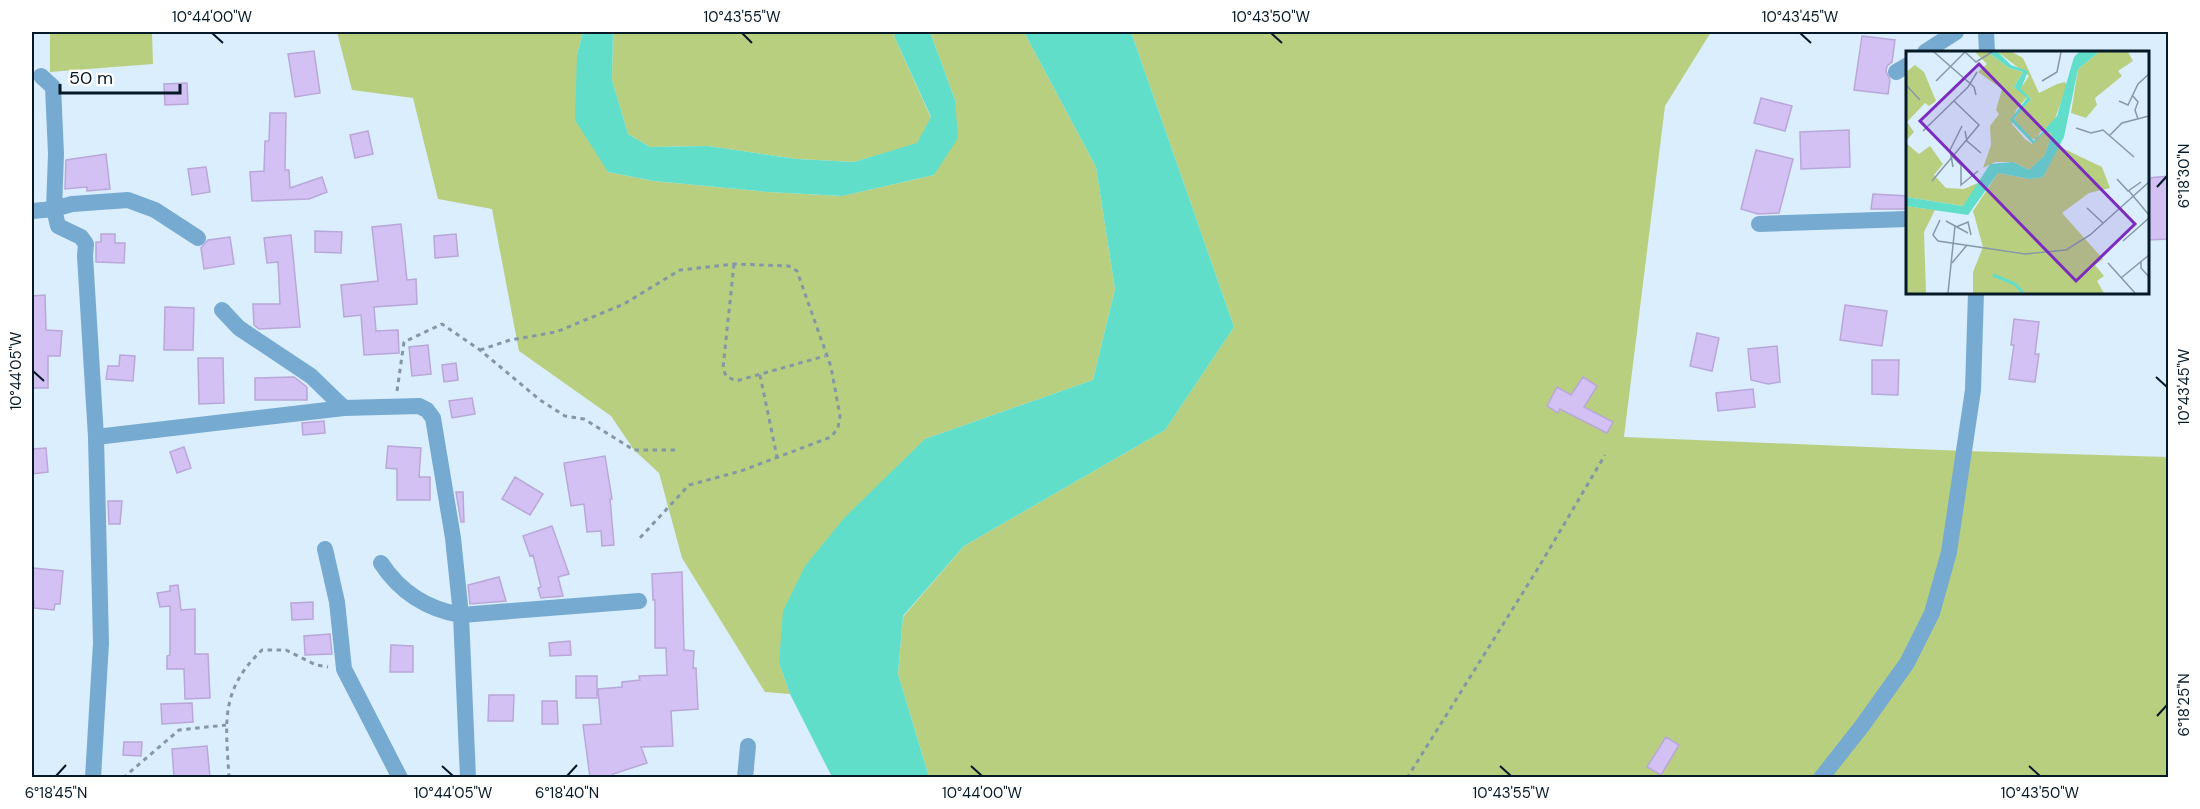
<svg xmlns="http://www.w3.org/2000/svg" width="2200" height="809" viewBox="0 0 2200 809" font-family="'DM Sans',sans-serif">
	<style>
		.green { fill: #b9cf80 }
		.water { fill: #61deca }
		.building { fill: #d3c1f4; stroke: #b9a7d9; stroke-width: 1.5 }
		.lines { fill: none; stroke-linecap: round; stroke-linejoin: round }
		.path { stroke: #8397a5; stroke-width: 3; stroke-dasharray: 4.5 4.5; stroke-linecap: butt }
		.minor { stroke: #76aad1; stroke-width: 16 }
		.ticks { fill: none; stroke: #061926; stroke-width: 2 }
		.inset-river { fill: none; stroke: #61deca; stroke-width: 3 }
		.inset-road { fill: none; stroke: #8599a7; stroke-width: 1.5 }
		.view { fill: #7b2cbf; fill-opacity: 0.15; stroke: #7b2cbf; stroke-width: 3 }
		.inset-edge { fill: none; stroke: #061926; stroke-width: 3 }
		.neatline { fill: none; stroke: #061926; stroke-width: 2 }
		.ticks-label { font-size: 15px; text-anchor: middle; fill: #061926 }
	</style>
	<rect width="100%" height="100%" fill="#daeefd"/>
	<!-- green -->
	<path class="green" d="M50 32H152L153 64 50 72Z
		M337 32H583L577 55 608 172 654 181 768 192 842 196 934 175 955 100 930 32H1024L1096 167 1115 289 1093 380 925 439 779 663 790 694 765 692 682 558 659 473 634 450 611 416 519 351 492 209 438 199 413 98 352 90Z
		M613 32H894L895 38 931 118 917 144 854 162 797 159 708 146 650 147 628 134 612 80Z
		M1131 32H1711L1665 106 1624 437 1964 451 2168 457V777H929L898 674 903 617 964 546 1165 430 1234 327Z"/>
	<!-- water -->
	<path class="water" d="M583 32H613L612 80 628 134 650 147 708 146 797 159 854 162 917 143 931 117 895 38 894 32H930L955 100 958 138 934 175 842 196 768 192 654 181 608 172 575 120 577 55Z
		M1024 32H1131L1234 327 1165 430 964 546 903 616 898 674 929 777H832L790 694 779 663 783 611 805 566 845 517 925 439 1093 380 1115 289 1096 167Z"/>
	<!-- building -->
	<path class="building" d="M1862 36 1895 40 1892 62 1887 66 1886 71 1890 80 1888 94 1854 90Z
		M314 51 320 93 295 97 288 54Z
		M187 83 188 104 165 105 164 84Z
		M1761 98 1792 106 1785 131 1754 123Z
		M270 113H286L285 170H289L290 188 322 177 327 192 309 199 252 201 250 172 264 171 265 141H269Z
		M1849 130 1850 167 1801 169 1800 132Z
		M368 131 373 154 355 158 350 135Z
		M1756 150 1793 159 1779 213 1758 214 1741 209Z
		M106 154 110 189 87 191V187L65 189 66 160Z
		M206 167 210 192 192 195 188 169Z
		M2169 176V239L2148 240V178Z
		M1873 194 1908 196V209H1871Z
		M401 224 407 280 416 279 417 304 374 307 376 331 398 330 399 353 364 355 361 315 344 317 341 285 378 281 372 227Z
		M315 231 342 232 341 253 315 252Z
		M101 234H115V243H125L124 263 96 262V242H101Z
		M456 234 458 256 435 258 434 236Z
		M291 235 300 327 259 329 254 325 253 304H280L278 262 267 263 264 238Z
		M230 237 234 264 204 269 201 248 208 240Z
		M45 295 46 330 62 331 60 356H48V388H32V296Z
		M1845 305 1887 311 1882 346 1840 340Z
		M165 307 194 308 193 350H164Z
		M2014 319 2039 322 2035 354H2039L2035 382 2009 379 2014 345H2011Z
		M1697 333 1719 338 1712 371 1690 366Z
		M428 345 431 374 412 376 409 347Z
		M1777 346 1780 382 1768 384 1751 380 1748 349Z
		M120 355 135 356 133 381 106 379 108 366H119Z
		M198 358H223L224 403 199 404Z
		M1872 360H1899L1898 395 1872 394Z
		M456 363 458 380 444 382 442 365Z
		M294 377 307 387V400H255V378Z
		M1583 377 1597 386 1584 407 1613 422 1607 433 1560 409 1558 413 1547 406 1557 387 1571 395Z
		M1753 389 1755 407 1718 411 1716 393Z
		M472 398 475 414 452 418 449 401Z
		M324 421 325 433 303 435 302 423Z
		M388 446 421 448 419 477H430V500H397V469L386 468Z
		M184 447 191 468 177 473 170 452Z
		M46 448 48 472 32 474V449Z
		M605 456 612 499H610L614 545 602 546 601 531 587 532 584 504 571 506 564 463Z
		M515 477 543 494 530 515 502 499Z
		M456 492H463L464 522H461Z
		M108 501H122L120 524H109Z
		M552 526 569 574 558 577 563 596 541 598 538 588 541 587 533 555 530 556 523 536Z
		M33 568 63 571 60 604H55L54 610 34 608V601H32Z
		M682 572 684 650 694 651 693 668H696L698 709 671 711 673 746 641 747 647 763 613 774 614 777H590L583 725 601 724 598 689 622 687V682L640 680 639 676 667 675 666 648H655V600H653L652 574Z
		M499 577 506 601 470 604 468 585Z
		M178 585 181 610 195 609V654H208L210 698 185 699 184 669H167V656L170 655V606L160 607 157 593 170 591V586Z
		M313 602V619L292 620 291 603Z
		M330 634 332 654 305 655 304 636Z
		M570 641 571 655 550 656 549 643Z
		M391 645 413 646V672H390Z
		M576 676H597V698H576Z
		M489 695H514L513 721H488Z
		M542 701H557L558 724H542Z
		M192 703 193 722 162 724 161 704Z
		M1666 737 1679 745 1661 775 1647 767Z
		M124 742H142L141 756 123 755Z
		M207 746 210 777H174L172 749Z"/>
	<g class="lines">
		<!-- path -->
		<path class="path" d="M734 264 723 368 726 376 736 381 825 356
			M480 350 510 340 556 332 624 304 680 270 734 264 789 266 797 271 831 367 840 416 838 428 831 437 741 471 689 485 638 540
			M760 375 777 457
			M397 391 404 342 442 324 480 350 540 400 565 416 584 419 634 450H677
			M123 778 179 730 226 725
			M229 778C226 723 219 691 262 650H286L316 665 328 667
			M1407 778 1537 570 1605 455"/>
		<!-- minor -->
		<path class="minor" d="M1986 32 1987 52
			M1925 52 1956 32
			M1896 72 1908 65
			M41 76 53 87 56 154 54 209 58 226 81 237 86 244 85 256 96 437 101 643 93 778
			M32 211 54 209 72 204 128 200 155 210 198 238
			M1759 224 1908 219
			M222 310 239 328 311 376 344 408
			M96 437 344 408 419 406 427 410 433 418 453 538 461 615 468 778
			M325 549 337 602 344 669 400 778
			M381 563C400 592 426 609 461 615L639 601
			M745 778 748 746
			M1821 778 1862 726 1907 663 1932 613 1949 552 1973 390 1976 292"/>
	</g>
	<!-- ticks -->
	<path class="ticks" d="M212 33 223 43M742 33 752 43M1271 33 1282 43M1800 33 1811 43M2157 187 2167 176M33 371 44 381M2156 377 2167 387M2157 716 2167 705M442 766 453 776M971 766 982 776M1500 766 1511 776M2029 766 2040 776M56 776 66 765M567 776 577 765"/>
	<!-- overview -->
	<g transform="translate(1906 51)">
		<rect width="243" height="243" fill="#daeefd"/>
		<path d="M69 1H82L103 17 117 21 108 36 121 46 110 59 106 73 119 88 126 93 138 81 146 82 139 104 123 119 107 111H89L77 117 85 94 84 75 93 63 90 59 96 38 72 21 81 13ZM92 1H106L117 7 133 42 151 33 159 31 161 35 147 73 134 81 131 89 122 86 108 68 125 48 114 38 123 25ZM193 1H222L227 10 212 20 216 25 189 47 191 54 180 67 165 62 172 18ZM9 14 18 21 30 50 23 55 19 52 1 71 8 81 0 90V21ZM0 92 13 103 24 95 37 113 28 124 40 137 58 138 74 131 69 142 57 155 0 146ZM152 95 196 116 204 137 183 142 156 162 197 208 189 214 198 225 191 230 198 242H67V221L77 196 67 160 92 122 124 128 137 126ZM0 155 29 159 18 181 20 242H0Z" fill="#b9cf80"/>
		<path d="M82 1H92L105 14 122 20 115 38 125 48 108 68 128 90 151 65 168 6 173 1H193L172 18 158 86 137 126 124 128 92 122 62 164 0 155V146L57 155 84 113 107 111 123 119 139 104 146 82 138 81 127 93 104 69 121 47 108 36 117 21 103 17Z" fill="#61deca"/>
		<path class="inset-river" d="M87 224 109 233 117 242"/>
		<path class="inset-road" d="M28 1 68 36 70 44M59 1 70 11 86 1M30 30 59 1M136 30 151 21 155 1M0 34 14 49M226 44 232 51 229 59 232 68M213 50 222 54 232 33 243 23M170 77 185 82 197 79 228 106M17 80 62 36 71 21M59 80 61 90 75 102M204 84 216 72 243 65M46 105 55 114V134L72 120M47 116 44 99 56 75M211 128 222 140 235 131M26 130 73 74 48 50M223 140 243 164M181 157 197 172M34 169 27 184 32 190 119 203 160 199 184 184 243 131M40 170 62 182M50 176 62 171 65 184M217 190 243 167M235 210V217L243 226M46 212 61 194M202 212 229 242M215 227 243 204M42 242 49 175"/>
		<path class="view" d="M73 13 229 173 170 230 14 70Z"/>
		<rect width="243" height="243" class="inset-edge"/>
	</g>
	<!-- border -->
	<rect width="2200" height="809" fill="none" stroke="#ffffff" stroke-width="66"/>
	<!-- scale -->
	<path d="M60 84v9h120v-9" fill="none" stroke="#061926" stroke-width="3"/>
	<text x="69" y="84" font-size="18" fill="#061926" stroke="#ffffff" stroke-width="4.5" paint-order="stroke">50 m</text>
	<rect x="33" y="33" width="2134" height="743" class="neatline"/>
	<g class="ticks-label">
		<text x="212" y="22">10°44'00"W</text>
		<text x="742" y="22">10°43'55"W</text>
		<text x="1271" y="22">10°43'50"W</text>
		<text x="1800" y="22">10°43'45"W</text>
		<text transform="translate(2184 176) rotate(-90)" y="5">6°18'30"N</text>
		<text transform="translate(16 371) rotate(-90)" y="5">10°44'05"W</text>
		<text transform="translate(2184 387) rotate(-90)" y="5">10°43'45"W</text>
		<text transform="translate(2184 705) rotate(-90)" y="5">6°18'25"N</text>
		<text x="56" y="798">6°18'45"N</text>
		<text x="453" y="798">10°44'05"W</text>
		<text x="567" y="798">6°18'40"N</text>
		<text x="982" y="798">10°44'00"W</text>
		<text x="1511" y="798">10°43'55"W</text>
		<text x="2040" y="798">10°43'50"W</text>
	</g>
</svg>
